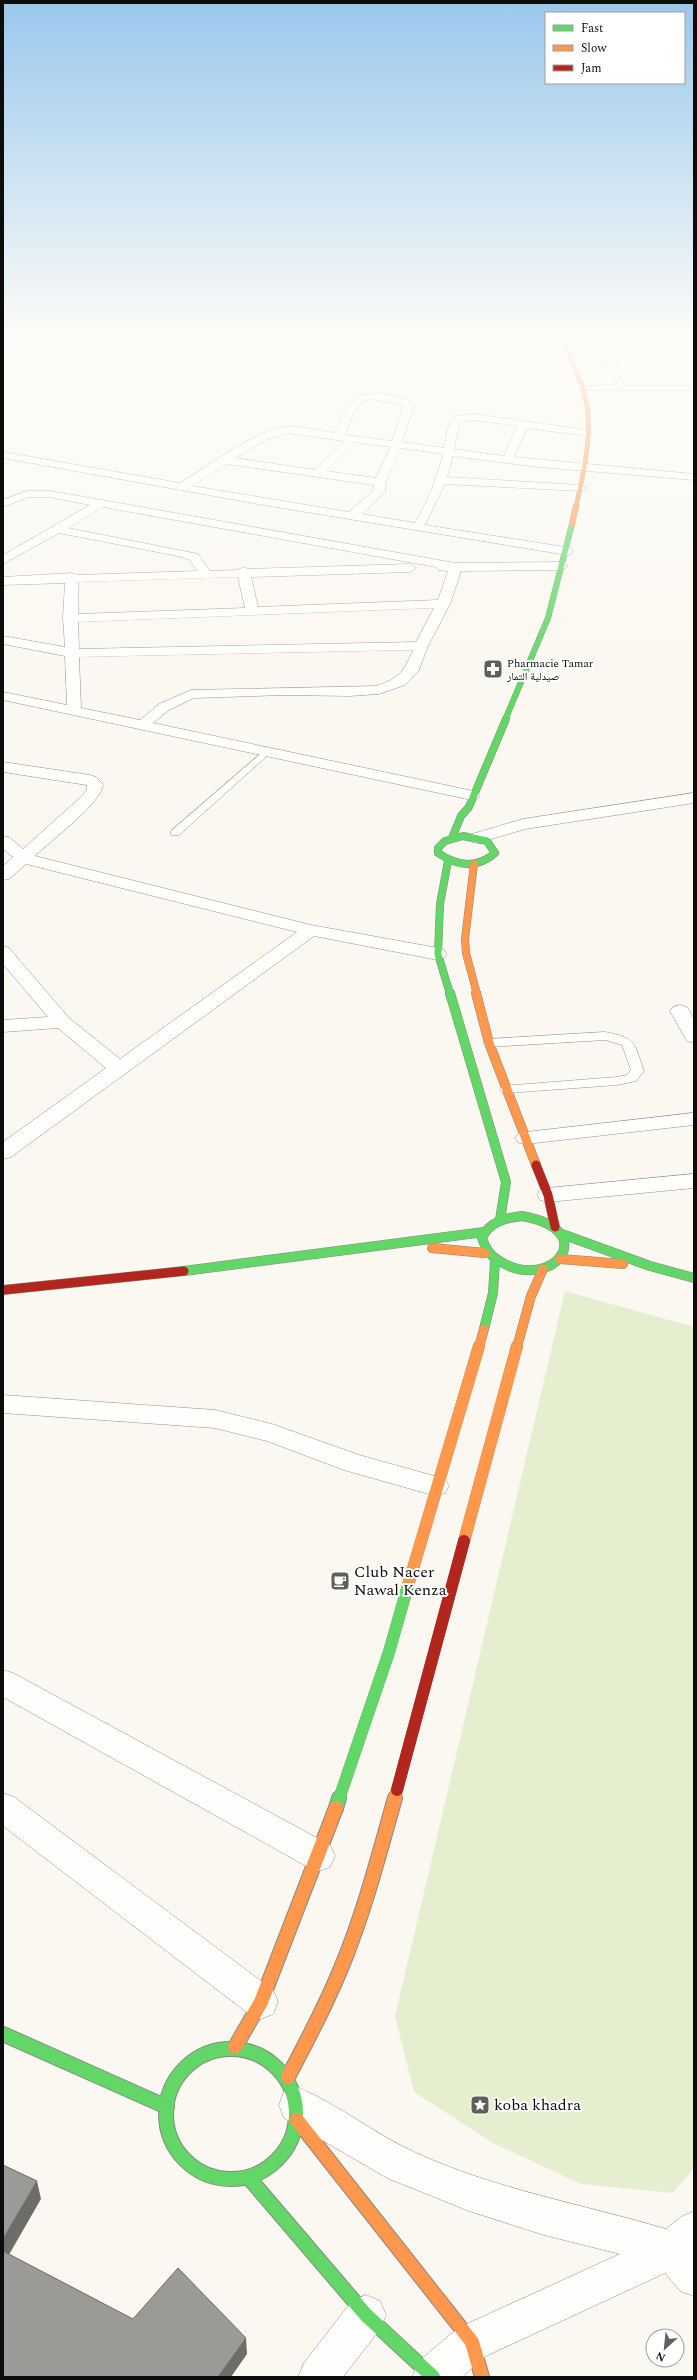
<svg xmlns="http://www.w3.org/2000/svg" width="697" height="2380" viewBox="0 0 697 2380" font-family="Spectral,'Noto Naskh Arabic',serif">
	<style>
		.green { fill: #e5efd0 }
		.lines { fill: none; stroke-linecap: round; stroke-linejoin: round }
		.lane-casing { stroke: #93928f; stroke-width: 1 }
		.street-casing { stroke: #93928f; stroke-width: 1 }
		.fast-far4-casing { stroke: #8a8985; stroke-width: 6 }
		.fast-far3-casing { stroke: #8a8985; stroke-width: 8 }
		.fast-far2-casing { stroke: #8a8985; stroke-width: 10 }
		.fast-far1-casing { stroke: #8a8985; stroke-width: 12 }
		.fast-casing { stroke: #8a8985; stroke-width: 16 }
		.slow-far5-casing { stroke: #8a8985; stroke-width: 4.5 }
		.slow-far4-casing { stroke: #8a8985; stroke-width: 6 }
		.slow-far3-casing { stroke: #8a8985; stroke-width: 8 }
		.slow-far2-casing { stroke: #8a8985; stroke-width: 10 }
		.slow-far1-casing { stroke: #8a8985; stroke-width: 12 }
		.slow-casing { stroke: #8a8985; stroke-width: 16 }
		.jam-far1-casing { stroke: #8a8985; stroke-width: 10 }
		.jam-casing { stroke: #8a8985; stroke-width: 12 }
		.lane { fill: #fefefd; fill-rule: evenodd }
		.street { fill: #fefefd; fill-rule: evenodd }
		.fast-far4 { stroke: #63d668; stroke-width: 5.5 }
		.fast-far3 { stroke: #63d668; stroke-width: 7 }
		.fast-far2 { stroke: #63d668; stroke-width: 9 }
		.fast-far1 { stroke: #63d668; stroke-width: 12 }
		.fast { stroke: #63d668; stroke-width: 14 }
		.slow-far5 { stroke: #ff974d; stroke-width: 4 }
		.slow-far4 { stroke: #ff974d; stroke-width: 5.5 }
		.slow-far3 { stroke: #ff974d; stroke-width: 7 }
		.slow-far2 { stroke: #ff974d; stroke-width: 9 }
		.slow-far1 { stroke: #ff974d; stroke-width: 12 }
		.slow { stroke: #ff974d; stroke-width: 14 }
		.jam-far1 { stroke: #b3261e; stroke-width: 9 }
		.jam { stroke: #b3261e; stroke-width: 12 }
		.shaded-wall { fill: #6d6c69 }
		.building { fill: #9c9a96; stroke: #6d6c69 }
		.labels { text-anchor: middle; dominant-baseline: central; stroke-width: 4; stroke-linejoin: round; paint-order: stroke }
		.far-poi-label { font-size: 11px; fill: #0c0c0c; stroke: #fff; text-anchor: start }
		.near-poi-label { font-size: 16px; fill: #0c0c0c; stroke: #fff; text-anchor: start }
	</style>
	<rect width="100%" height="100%" fill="#faf8f0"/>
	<!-- green -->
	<path class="green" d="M565 1291 694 1327V2168L673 2193 581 2184 493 2143 414 2092 395 2016Z"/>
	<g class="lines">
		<defs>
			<path id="lane" d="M568 354 616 363 623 386H694V390H579L581 387 618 384 611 365 566 357Z
				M265 750 270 753 268 755 179 835H171V831Z
				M605 1032C637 1038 634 1043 644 1071L636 1081 617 1085 507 1093 502 1092 500 1089 502 1086 617 1077 627 1075 631 1070 622 1045 605 1040 489 1047 483 1043 489 1039Z"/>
			<path id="street" d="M380 393 406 399 413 403 414 406 402 442 444 448 449 424 455 416 474 414 587 430 592 433 587 436 527 428 514 457 694 474V480L539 467 453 456 447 477 581 485 587 488 581 491 445 484 425 525 571 548 573 551 571 554 567 555 264 505 3 458V452L180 483C207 467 256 429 287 427 302 426 320 431 335 433 347 409 347 393 380 393ZM372 399 404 405 392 441 345 435C352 420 353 402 372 399ZM474 420 517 426 504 456 454 449 459 424 462 421ZM287 433 344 441 315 470 235 458 265 440ZM355 442 390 447 376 478 326 471ZM400 448 443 454C437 479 428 501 415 523L362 514 385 492 386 482ZM227 464 374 485 373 491 349 512 192 486Z
				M27 491H49L102 500 455 563 562 562 568 566 562 570 461 571 450 604 428 646 418 672 405 685 379 694 349 696 284 695 194 698 169 710 153 723 478 792 480 795 478 798 472 800 3 700V692L67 705 65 656 3 644V636L65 647 63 618 65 583 3 585V577L72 573 77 575 197 571 190 560 178 556 59 533 3 564V555L90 505 49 497H29L3 507V500ZM103 507 436 567 438 570 448 571 438 600 258 607 251 577 410 572 416 568 410 564 248 569 243 567 238 570 210 571 198 554 68 528ZM238 577 245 608 78 614V582ZM434 608 416 642 79 649 78 622ZM413 650C403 673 400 677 377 686L191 690 159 704 140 720 81 708 79 657Z
				M3 762 90 775 96 777 103 784C103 802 49 842 35 856L311 925 438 948 444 950 447 954 444 958 438 960 314 936 11 1157 3 1159V1142L106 1068 58 1028 3 1032V1020L48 1017 3 964V946L9 948 69 1018 120 1059 297 932 26 864 9 879 3 880V866L13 857 3 849V836L9 837 23 849 82 796 87 790V785L3 772Z
				M694 793V803L525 829 478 843 472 842 470 838 472 834 523 819Z
				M680 1005 687 1007 694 1019V1043L687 1041 670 1011 673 1007Z
				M694 1113V1125L526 1144 519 1143 515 1138 519 1133 526 1132Z
				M694 1174V1188L548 1202 540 1200 537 1195 540 1190 548 1188Z
				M3 1395 215 1410 272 1424 359 1455 445 1479 449 1486 445 1493 436 1496 344 1470 267 1441 215 1428 3 1413Z
				M3 1670 13 1673 330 1845 335 1856 330 1867 319 1871 308 1867 3 1697Z
				M3 1793 14 1797 273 1990 278 2002 273 2014 261 2019 249 2014 3 1826Z
				M297 2087C338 2104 373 2133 414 2152 494 2189 582 2204 666 2229L681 2217 694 2211V2296L680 2291 665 2273 486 2356 462 2377H412L418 2362 458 2328 620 2254 544 2235 469 2211 402 2184 389 2179 284 2118 279 2105 284 2092Z
				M366 2295 380 2301 386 2315 380 2329 343 2377H298L304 2363 352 2301Z"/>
			<path id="fast-far4" d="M505 720 548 618 572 524"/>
			<path id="fast-far3" d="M463 836 487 841 495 853C477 869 457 866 438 853V848L445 841Z
				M452 838 461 816 469 807 506 719
				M448 861 440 904 438 954 450 994"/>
			<path id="fast-far2" d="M450 993 506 1182 500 1220
				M522 1216C602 1230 553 1291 503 1263 491 1257 486 1250 482 1238 489 1222 505 1218 522 1216Z
				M562 1234 650 1266 694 1278
				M184 1271 484 1232
				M484 1329 493 1293 495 1262"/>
			<path id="fast-far1" d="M339 1799 389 1652 409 1582"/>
			<path id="fast" d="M336 1808 339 1798
				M3 2034 167 2107
				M166 2114a65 65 0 1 1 130 0a65 65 0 1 1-130 0Z
				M249 2178 366 2315 433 2377"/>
			<path id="slow-far5" d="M563 340C572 362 583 383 587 406 592 439 583 475 576 507"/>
			<path id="slow-far4" d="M572 524 576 506"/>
			<path id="slow-far3" d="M474 864 465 939 466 953 477 994"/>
			<path id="slow-far2" d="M476 993 489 1043 536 1165
				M432 1248 485 1253
				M560 1259 623 1264
				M479 1347 484 1329
				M517 1347 531 1296 543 1269"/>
			<path id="slow-far1" d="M464 1541 517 1346
				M409 1582 479 1346
				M394 1799 397 1790"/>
			<path id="slow" d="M235 2047 261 2002 336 1808
				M288 2077C309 2037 330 1997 346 1956 366 1905 380 1851 395 1798
				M297 2120 472 2342 482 2377"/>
			<path id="jam-far1" d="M536 1165 548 1195 555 1227
				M3 1290 184 1271"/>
			<path id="jam" d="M397 1790 464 1541"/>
		</defs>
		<!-- lane casing -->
		<use href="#lane" class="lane-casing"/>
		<!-- street casing -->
		<use href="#street" class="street-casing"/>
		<!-- fast-far4 casing -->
		<use href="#fast-far4" class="fast-far4-casing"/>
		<!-- fast-far3 casing -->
		<use href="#fast-far3" class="fast-far3-casing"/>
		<!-- fast-far2 casing -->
		<use href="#fast-far2" class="fast-far2-casing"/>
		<!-- fast-far1 casing -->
		<use href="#fast-far1" class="fast-far1-casing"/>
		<!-- fast casing -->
		<use href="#fast" class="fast-casing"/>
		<!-- slow-far5 casing -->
		<use href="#slow-far5" class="slow-far5-casing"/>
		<!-- slow-far4 casing -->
		<use href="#slow-far4" class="slow-far4-casing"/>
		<!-- slow-far3 casing -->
		<use href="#slow-far3" class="slow-far3-casing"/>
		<!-- slow-far2 casing -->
		<use href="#slow-far2" class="slow-far2-casing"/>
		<!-- slow-far1 casing -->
		<use href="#slow-far1" class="slow-far1-casing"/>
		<!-- slow casing -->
		<use href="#slow" class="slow-casing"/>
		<!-- jam-far1 casing -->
		<use href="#jam-far1" class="jam-far1-casing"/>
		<!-- jam casing -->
		<use href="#jam" class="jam-casing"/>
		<!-- lane -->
		<use href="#lane" class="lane"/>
		<!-- street -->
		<use href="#street" class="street"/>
		<!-- fast-far4 -->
		<use href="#fast-far4" class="fast-far4"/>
		<!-- fast-far3 -->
		<use href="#fast-far3" class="fast-far3"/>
		<!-- fast-far2 -->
		<use href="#fast-far2" class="fast-far2"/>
		<!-- fast-far1 -->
		<use href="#fast-far1" class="fast-far1"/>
		<!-- fast -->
		<use href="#fast" class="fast"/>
		<!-- slow-far5 -->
		<use href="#slow-far5" class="slow-far5"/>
		<!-- slow-far4 -->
		<use href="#slow-far4" class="slow-far4"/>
		<!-- slow-far3 -->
		<use href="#slow-far3" class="slow-far3"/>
		<!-- slow-far2 -->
		<use href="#slow-far2" class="slow-far2"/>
		<!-- slow-far1 -->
		<use href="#slow-far1" class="slow-far1"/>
		<!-- slow -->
		<use href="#slow" class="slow"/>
		<!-- jam-far1 -->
		<use href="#jam-far1" class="jam-far1"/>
		<!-- jam -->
		<use href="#jam" class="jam"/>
	</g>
	<!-- shaded-wall -->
	<path class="shaded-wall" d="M37 2181 41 2199 3 2265V2239Z
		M246 2338 247 2354 231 2377H218Z"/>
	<!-- building -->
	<path class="building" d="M3 2165 37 2181 3 2239Z
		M3 2251 133 2319 178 2268 246 2338 218 2377H3Z"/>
	<!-- sky -->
	<linearGradient id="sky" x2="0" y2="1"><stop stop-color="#9ac8ed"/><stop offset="0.5" stop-color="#fdfcf8"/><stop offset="1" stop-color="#fdfcf8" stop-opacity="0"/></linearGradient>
	<rect width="697" height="674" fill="url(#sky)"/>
	<!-- icons -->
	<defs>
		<symbol id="pharmacy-square" viewBox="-11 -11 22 22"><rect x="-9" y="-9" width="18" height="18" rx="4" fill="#5f5f5c" stroke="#fff"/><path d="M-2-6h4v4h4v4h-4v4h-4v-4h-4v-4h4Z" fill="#fff"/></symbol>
		<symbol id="cafe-square" viewBox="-11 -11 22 22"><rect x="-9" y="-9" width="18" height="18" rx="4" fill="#5f5f5c" stroke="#fff"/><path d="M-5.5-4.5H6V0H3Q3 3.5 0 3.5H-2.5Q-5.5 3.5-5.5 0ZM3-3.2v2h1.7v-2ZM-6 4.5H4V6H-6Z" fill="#fff"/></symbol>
		<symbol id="sight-square" viewBox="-11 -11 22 22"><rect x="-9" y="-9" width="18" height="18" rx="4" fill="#5f5f5c" stroke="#fff"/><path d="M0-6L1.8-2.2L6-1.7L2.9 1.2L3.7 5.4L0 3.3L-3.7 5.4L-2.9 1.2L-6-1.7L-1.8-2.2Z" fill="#fff"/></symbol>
	</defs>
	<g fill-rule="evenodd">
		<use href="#pharmacy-square" x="482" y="658" width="22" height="22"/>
		<use href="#cafe-square" x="329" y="1570" width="22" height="22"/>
		<use href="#sight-square" x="469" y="2094" width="22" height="22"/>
	</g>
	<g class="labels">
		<!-- far-poi labels -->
		<g class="far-poi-label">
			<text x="507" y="663">Pharmacie Tamar<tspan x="507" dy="13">صيدلية التمار</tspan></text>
		</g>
		<!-- near-poi labels -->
		<g class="near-poi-label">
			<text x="354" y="1572">Club Nacer<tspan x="354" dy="18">Nawal Kenza</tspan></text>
			<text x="494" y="2105">koba khadra</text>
		</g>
	</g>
	<!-- border -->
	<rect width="697" height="2380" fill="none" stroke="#0c0c0c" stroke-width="8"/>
	<!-- legend -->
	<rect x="545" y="12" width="140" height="72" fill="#ffffff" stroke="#9e9e9e"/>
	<rect x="553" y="25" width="20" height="6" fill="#63d668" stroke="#9e9e9e"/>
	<text x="581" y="32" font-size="12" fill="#0c0c0c">Fast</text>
	<rect x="553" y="45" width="20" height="6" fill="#ff974d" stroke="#9e9e9e"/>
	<text x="581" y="52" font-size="12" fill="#0c0c0c">Slow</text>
	<rect x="553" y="65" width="20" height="6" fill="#b3261e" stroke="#9e9e9e"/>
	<text x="581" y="72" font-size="12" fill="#0c0c0c">Jam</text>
	<!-- north arrow -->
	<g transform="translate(665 2348) rotate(207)"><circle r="19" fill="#ffffff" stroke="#9e9e9e"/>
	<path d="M0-3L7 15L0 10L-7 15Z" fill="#5f5f5c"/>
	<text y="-6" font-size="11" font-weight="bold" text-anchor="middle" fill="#0c0c0c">N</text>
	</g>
</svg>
